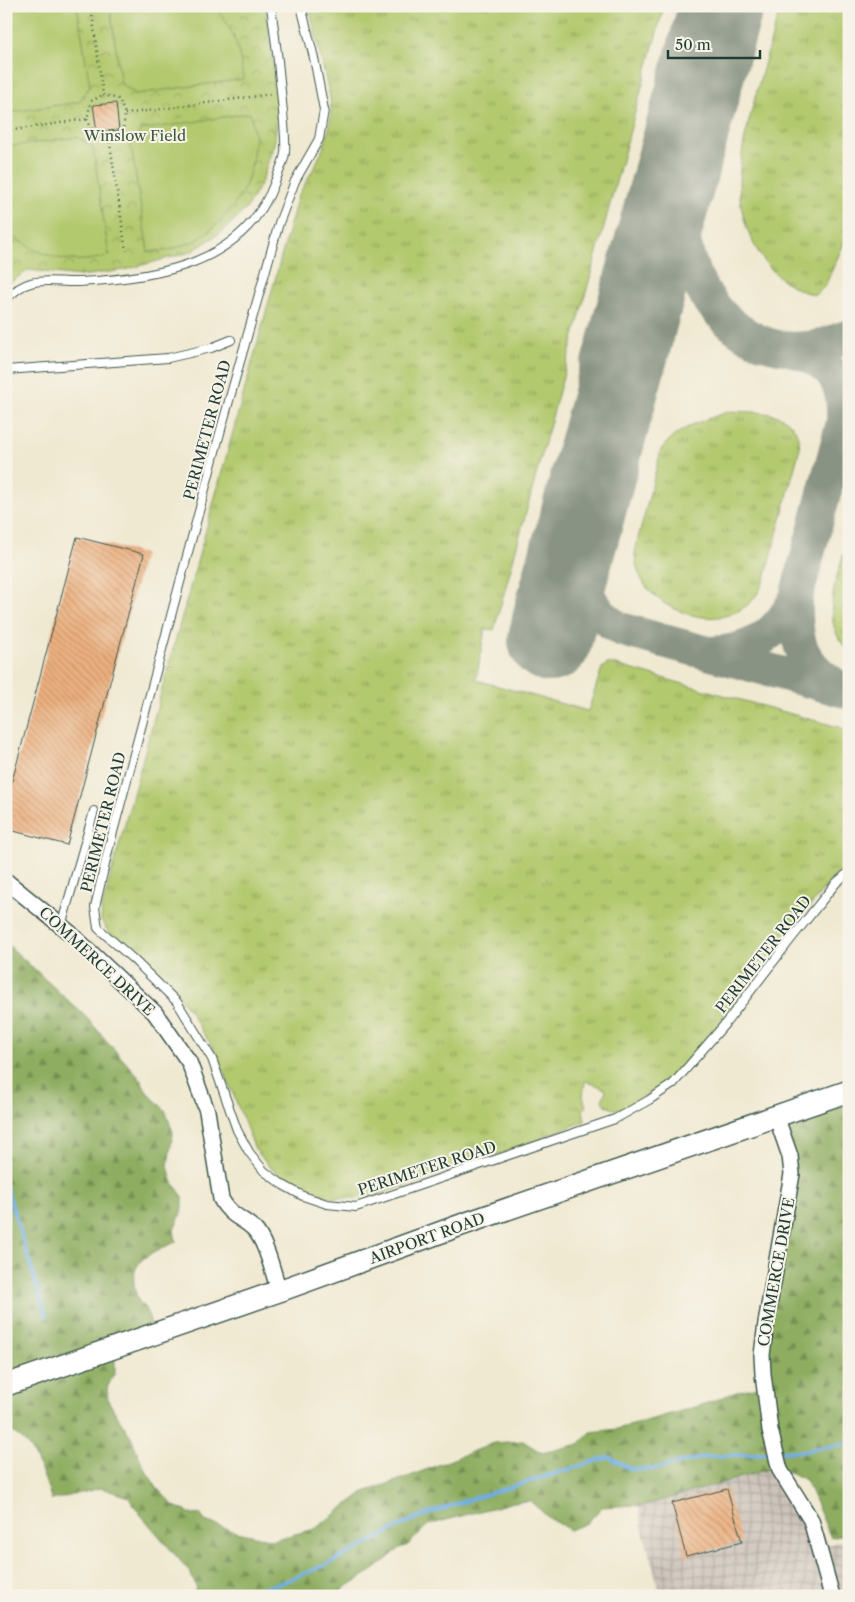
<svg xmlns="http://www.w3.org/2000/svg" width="855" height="1602" viewBox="0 0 855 1602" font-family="'Libre Caslon Text',serif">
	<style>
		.industrial { fill: url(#industrial-grid) }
		.grass { fill: url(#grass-tufts); stroke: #698351 }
		.forest { fill: url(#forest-firs); stroke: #56754a }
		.park { fill: url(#park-crowns); stroke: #698351 }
		.pitch { fill: #b3c96e; stroke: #698351 }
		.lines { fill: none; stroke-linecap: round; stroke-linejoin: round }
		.stream { stroke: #6faee2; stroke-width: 4 }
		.taxiway { stroke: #889383; stroke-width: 34 }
		.runway { stroke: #889383; stroke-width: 84 }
		.building { fill: url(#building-back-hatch) }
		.service-casing { stroke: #3e574c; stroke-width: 10 }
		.minor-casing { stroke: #3e574c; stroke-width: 18 }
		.secondary-casing { stroke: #3e574c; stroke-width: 24 }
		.path { stroke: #3e574c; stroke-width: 2.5; stroke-dasharray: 1 4; stroke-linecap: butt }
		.service { stroke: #fff; stroke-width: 8 }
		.minor { stroke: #fff; stroke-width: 15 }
		.secondary { stroke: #fff; stroke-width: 21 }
		.labels { text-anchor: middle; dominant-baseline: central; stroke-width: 4; stroke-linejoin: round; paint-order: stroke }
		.park-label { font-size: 15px; fill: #3d5940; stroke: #f7f3e8 }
		.street-label { font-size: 15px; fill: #1f3d34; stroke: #f7f3e8 }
	</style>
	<defs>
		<pattern id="industrial-grid" width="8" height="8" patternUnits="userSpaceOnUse" patternTransform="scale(1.25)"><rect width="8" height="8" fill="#ccc2b9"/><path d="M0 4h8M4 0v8" fill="none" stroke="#a59f97"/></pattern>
		<pattern id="grass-tufts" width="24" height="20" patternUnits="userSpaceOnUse" patternTransform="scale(1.25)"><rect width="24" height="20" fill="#b3c96e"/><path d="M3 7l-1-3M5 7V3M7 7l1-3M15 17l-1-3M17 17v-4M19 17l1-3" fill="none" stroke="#91a45b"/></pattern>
		<pattern id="forest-firs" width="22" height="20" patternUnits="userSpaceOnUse" patternTransform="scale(1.25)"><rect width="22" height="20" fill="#8ead61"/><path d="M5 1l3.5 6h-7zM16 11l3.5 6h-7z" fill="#738e51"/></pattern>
		<pattern id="park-crowns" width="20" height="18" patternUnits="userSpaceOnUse" patternTransform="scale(1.25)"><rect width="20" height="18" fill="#b3c96e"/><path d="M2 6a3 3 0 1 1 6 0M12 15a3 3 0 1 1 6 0" fill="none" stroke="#91a45b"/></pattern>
		<pattern id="building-back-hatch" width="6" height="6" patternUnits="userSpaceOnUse" patternTransform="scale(1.25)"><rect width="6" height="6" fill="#edb07f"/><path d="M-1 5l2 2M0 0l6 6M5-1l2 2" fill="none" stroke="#bf9069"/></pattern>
	</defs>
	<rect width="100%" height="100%" fill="#f7f3e8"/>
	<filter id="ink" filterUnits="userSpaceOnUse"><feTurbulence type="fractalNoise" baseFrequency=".02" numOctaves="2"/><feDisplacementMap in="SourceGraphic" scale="10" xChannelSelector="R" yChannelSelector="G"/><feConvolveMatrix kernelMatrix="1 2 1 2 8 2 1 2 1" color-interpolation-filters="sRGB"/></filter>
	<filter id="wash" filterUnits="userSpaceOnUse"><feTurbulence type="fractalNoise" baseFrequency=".0096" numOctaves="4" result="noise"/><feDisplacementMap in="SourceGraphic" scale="20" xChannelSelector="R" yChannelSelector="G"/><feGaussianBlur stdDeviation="1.12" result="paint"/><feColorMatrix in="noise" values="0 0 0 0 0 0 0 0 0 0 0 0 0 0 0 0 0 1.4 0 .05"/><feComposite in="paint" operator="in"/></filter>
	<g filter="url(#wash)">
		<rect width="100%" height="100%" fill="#f0e9d2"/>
		<!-- industrial -->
		<path class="industrial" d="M777 1468 828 1545 849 1539V1596H661L642 1528 639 1507Z"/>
		<!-- grass -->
		<path class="grass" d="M309 6H664L494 630 485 629 476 680 588 711 602 668 607 664H612L849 730V865L833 878 795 925 719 1023 669 1081 626 1108C615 1111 609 1109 602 1101L606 1090 599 1086 585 1081 583 1096 586 1107 583 1109 585 1121 508 1151 375 1196 355 1198H333L314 1194 290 1183 270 1167 255 1149 218 1056 189 1010 170 986 107 930 101 920 102 907 298 196C316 164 335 136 330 97Z
			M781 6H849V232L825 286 815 295C761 283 734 219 740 169 742 144 750 118 756 94 764 65 772 36 781 6Z
			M731 411C761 413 797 408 800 448L766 575C761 591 752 605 736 612 705 628 650 607 639 573 637 568 635 560 635 554 636 543 640 531 643 521 649 497 655 473 661 450 678 426 705 420 731 411Z
			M849 536V651C816 620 839 573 849 536Z"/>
		<!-- forest -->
		<path class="forest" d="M6 943 86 1017 141 1080 147 1092 165 1110 173 1132 168 1166 172 1181 183 1197V1209L174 1230 176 1242C148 1254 125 1261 137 1297 138 1302 141 1303 144 1307 149 1314 151 1325 153 1333L115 1348V1372L107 1388 108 1400 116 1414 130 1435 144 1468 157 1488 174 1506 194 1515 200 1514 205 1521 233 1531 272 1540 315 1529 364 1492 405 1478 494 1443 523 1441 542 1453 579 1444 591 1432 617 1429 699 1406 739 1391 762 1386 792 1174 776 1118 849 1091V1533L831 1538 806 1480 777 1467 639 1507 635 1505 602 1507 587 1523 570 1530 549 1518 530 1501 514 1502 428 1525 408 1545 400 1548 375 1569 338 1592 336 1596H188L197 1589 190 1572 141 1515 128 1497 101 1488 52 1500C42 1473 35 1442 7 1429L6 1426Z"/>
		<!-- park -->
		<path class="park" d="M6 6H265L273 57 277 117 275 140 262 181 246 209 223 231 191 252 124 270 80 276 29 270 6 285Z"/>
		<!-- pitch -->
		<path class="pitch" d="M6 6H77L90 86 79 102 6 113Z
			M110 6H213C234 26 240 51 243 79L136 94 121 84Z
			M250 113 255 137 252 163 246 185 233 207 217 224 197 240 170 250 148 252 131 146 141 130Z
			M77 137 93 147 109 256C101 257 93 260 86 260 57 263 27 249 6 230V147Z"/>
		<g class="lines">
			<!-- stream -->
			<path class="stream" d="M6 1186 46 1316
				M779 1452 802 1451 849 1443
				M238 1596 284 1582 330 1563 416 1518 465 1501 609 1457 630 1469H654L705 1457 772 1453"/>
			<!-- taxiway -->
			<path class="taxiway" d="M679 161C680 189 679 218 685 245 697 303 746 355 808 348 822 347 836 341 849 336
				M789 349C831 361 845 379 843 422
				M572 555C579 584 594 614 620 629L849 692
				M796 598C795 641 799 662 837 686
				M711 653C753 651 777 635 796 598L849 400"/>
			<!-- runway -->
			<path class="runway" d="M550 640 556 612 721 6"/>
		</g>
		<g id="blocks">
			<!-- building -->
			<path class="building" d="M116 103 119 130 97 132 93 105Z
				M77 537 144 554 67 845 6 829V804Z
				M727 1489 742 1542 686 1556 672 1503Z"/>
		</g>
	</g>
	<g filter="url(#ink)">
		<use href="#blocks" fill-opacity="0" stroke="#3e574c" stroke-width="1"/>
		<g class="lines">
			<defs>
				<path id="service" d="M301 6 314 58 324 110 319 139 295 181 279 223 220 433 109 847 95 907 98 928 134 960 177 1002 212 1059 237 1130 249 1152 264 1171 283 1185 303 1196 327 1204 356 1207 615 1119 649 1100 673 1084 725 1024 791 939 836 883 849 872
					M6 300C28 273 51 283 79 282 157 278 244 265 275 182 278 173 284 162 285 153 286 140 284 125 283 112 280 76 276 41 271 6
					M6 370 168 358 211 348 231 340
					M61 926 94 811"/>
				<path id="minor" d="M6 881 70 933 155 1013 189 1062 207 1111 221 1199C230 1216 241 1217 253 1228 266 1240 273 1273 279 1291
					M776 1116 790 1156 792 1174 766 1323 762 1355 763 1374 770 1430 780 1470 811 1520 832 1596"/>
				<path id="secondary" d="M6 1385 279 1291 461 1225 849 1091"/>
			</defs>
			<!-- service casing -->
			<use href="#service" class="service-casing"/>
			<!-- minor casing -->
			<use href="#minor" class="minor-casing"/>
			<!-- secondary casing -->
			<use href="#secondary" class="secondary-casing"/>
			<!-- path -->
			<path class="path" d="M91 6 103 95
				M103 95 119 99 125 114 123 130 109 137 94 134 87 119 91 101Z
				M125 114 272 94
				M6 131 87 119
				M109 137 126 251"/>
			<!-- service -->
			<use href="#service" class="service"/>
			<!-- minor -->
			<use href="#minor" class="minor"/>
			<!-- secondary -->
			<use href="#secondary" class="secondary"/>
		</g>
	</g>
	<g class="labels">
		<!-- park labels -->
		<g class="park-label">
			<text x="135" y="135">Winslow Field</text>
		</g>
		<!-- street labels -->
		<g class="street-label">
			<text transform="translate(207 430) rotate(-75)">PERIMETER ROAD</text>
			<text transform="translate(103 822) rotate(-76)">PERIMETER ROAD</text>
			<text transform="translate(763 954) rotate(-52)">PERIMETER ROAD</text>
			<text transform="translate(97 961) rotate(43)">COMMERCE DRIVE</text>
			<text transform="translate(427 1168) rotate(-18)">PERIMETER ROAD</text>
			<text transform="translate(427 1238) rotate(-20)">AIRPORT ROAD</text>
			<text transform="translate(776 1272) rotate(-80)">COMMERCE DRIVE</text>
		</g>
	</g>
	<!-- margin -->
	<rect width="855" height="1602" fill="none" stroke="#f7f3e8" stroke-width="25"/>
	<!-- scale -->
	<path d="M668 50v8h92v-8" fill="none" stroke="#1f3d34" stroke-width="2.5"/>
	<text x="675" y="50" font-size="15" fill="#1f3d34" stroke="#f7f3e8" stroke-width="4" paint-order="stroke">50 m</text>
</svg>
